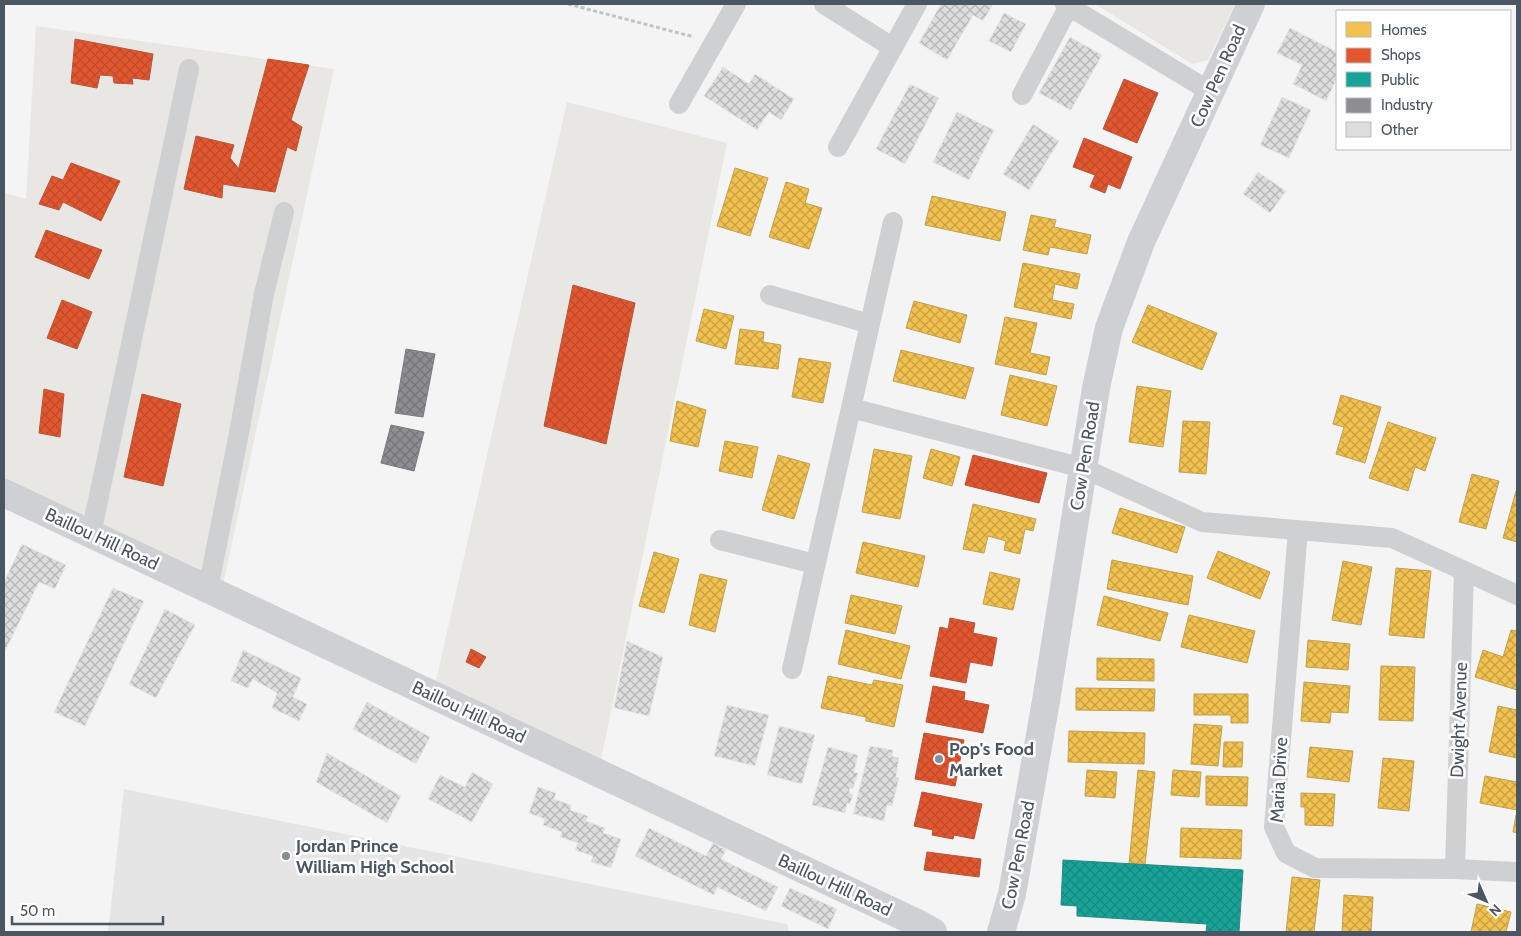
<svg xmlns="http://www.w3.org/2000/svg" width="1521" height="936" viewBox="0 0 1521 936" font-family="Cabin,sans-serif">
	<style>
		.commercial { fill: #e8e7e3 }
		.education { fill: #e6e5e6 }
		.homes { fill: url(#homes-cross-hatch); stroke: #c0a154 }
		.shops { fill: url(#shops-cross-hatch); stroke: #b6573d }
		.public { fill: url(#public-cross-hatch); stroke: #268c88 }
		.industry { fill: url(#industry-cross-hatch); stroke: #797c83 }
		.building { fill: url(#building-cross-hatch); stroke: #e5e6e7 }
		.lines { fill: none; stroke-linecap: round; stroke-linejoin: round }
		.path { stroke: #bcc7c4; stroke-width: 3; stroke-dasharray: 4 2.5; stroke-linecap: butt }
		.street { stroke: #ced0d2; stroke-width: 20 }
		.secondary { stroke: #ced0d4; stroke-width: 28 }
		.poi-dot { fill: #868d94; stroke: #fff; stroke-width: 2 }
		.labels { text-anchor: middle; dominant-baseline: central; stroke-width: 5; stroke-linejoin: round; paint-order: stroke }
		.street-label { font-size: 18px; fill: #4a5661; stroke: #fff }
		.poi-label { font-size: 18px; font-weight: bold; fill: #4a5661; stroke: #fff; text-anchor: start }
	</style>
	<defs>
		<pattern id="homes-cross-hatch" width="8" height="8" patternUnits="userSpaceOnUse" patternTransform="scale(1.25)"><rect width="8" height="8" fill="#f2c14e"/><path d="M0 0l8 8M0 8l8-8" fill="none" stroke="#c6a044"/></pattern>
		<pattern id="shops-cross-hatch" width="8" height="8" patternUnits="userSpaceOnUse" patternTransform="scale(1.25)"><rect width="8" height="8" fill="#e4572e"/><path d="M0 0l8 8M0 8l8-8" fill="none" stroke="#bb4b2b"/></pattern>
		<pattern id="public-cross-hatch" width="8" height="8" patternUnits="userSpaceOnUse" patternTransform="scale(1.25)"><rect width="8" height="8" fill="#17a398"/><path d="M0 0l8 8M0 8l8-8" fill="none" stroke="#17887f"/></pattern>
		<pattern id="industry-cross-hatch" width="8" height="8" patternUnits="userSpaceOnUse" patternTransform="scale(1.25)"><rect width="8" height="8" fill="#8d8d92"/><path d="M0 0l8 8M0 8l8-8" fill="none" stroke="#75767b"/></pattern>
		<pattern id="building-cross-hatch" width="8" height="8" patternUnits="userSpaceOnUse" patternTransform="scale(1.25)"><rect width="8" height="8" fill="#ddddde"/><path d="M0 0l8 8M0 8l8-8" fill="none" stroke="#b5b6b7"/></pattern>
	</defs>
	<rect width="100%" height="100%" fill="#f4f4f4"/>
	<!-- commercial -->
	<path class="commercial" d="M1095 4H1235L1208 60 1192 64Z
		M36 26 334 69 223 585 4 481V193L26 199Z
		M567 102 727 143 600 765 435 685Z"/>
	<!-- education -->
	<path class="education" d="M124 789 787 924 789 932H108Z"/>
	<!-- homes -->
	<path class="homes" d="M735 168 768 178 750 236 717 226Z
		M786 182 809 189 805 203 822 208 809 249 769 237Z
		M932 196 1006 212 1000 241 925 225Z
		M1031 215 1056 220 1054 227 1091 235 1087 254 1050 247 1048 255 1023 250Z
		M1023 263 1080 274 1077 289 1055 284 1052 300 1074 304 1071 319 1014 307Z
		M914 301 967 315 960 343 906 328Z
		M1148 305 1217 333 1202 370 1132 342Z
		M704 309 734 316 726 349 696 341Z
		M1005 317 1037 323 1030 353 1050 357 1046 375 995 364Z
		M740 329 764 332 763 342 781 345 778 369 735 364Z
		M901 350 974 368 965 399 893 381Z
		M799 358 831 363 823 403 792 397Z
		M1010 375 1057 386 1047 426 1001 415Z
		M1137 386 1171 391 1163 447 1129 442Z
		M1341 395 1381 407 1365 463 1336 454 1344 427 1333 424Z
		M677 401 706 410 698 447 670 441Z
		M1183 421 1210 422 1206 474 1179 472Z
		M1388 422 1436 438 1425 471 1415 467 1408 491 1369 478Z
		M725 441 758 447 752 478 719 471Z
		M874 449 912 456 900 519 862 512Z
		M931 449 960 457 952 486 923 478Z
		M778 455 810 464 794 519 762 510Z
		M1472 474 1499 481 1486 529 1459 522Z
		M1516 491H1517V542L1503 538Z
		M973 504 1036 519 1033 531 1025 529 1020 554 1004 550 1006 541 988 536 984 553 963 549Z
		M1120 508 1185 527 1177 553 1112 533Z
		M863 542 925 556 918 587 856 573Z
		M1218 551 1270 572 1260 599 1207 578Z
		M654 552 679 559 664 613 639 606Z
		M1112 560 1193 576 1188 605 1107 589Z
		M1343 561 1372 567 1361 625 1332 620Z
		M1396 568 1431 571 1424 638 1389 635Z
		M990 572 1020 579 1013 610 983 604Z
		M700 574 727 580 715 632 689 625Z
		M851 595 902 606 895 634 845 623Z
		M1104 596 1168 613 1160 641 1097 625Z
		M1189 615 1255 631 1247 663 1181 647Z
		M846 630 910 646 901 679 838 664Z
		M1511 630 1517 631V690L1475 677 1483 650 1503 657Z
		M1308 640 1350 644 1348 670 1306 667Z
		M1097 658 1154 659V681L1097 680Z
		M1381 666 1415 667 1413 721 1379 720Z
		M828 676 872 685 874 680 903 685 894 727 866 721V717L821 708Z
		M1304 682 1350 686 1348 713 1331 712 1330 723 1301 721Z
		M1076 688 1155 689 1154 711 1076 710Z
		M1194 694H1248V723H1231V715H1194Z
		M1498 706 1517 710V758L1489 752Z
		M1194 724 1222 726 1218 766 1191 764Z
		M1069 731 1145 733 1144 764 1068 762Z
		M1224 742H1243L1242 767H1223Z
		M1310 747 1353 751 1349 782 1307 777Z
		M1383 758 1414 761 1409 811 1378 808Z
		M1087 770 1117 772 1115 798 1085 796Z
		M1138 770 1155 772 1145 865 1129 864Z
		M1173 770 1201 772 1199 797 1171 795Z
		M1206 776 1248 777 1247 806 1206 805Z
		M1485 776 1517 782V810L1480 803Z
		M1301 793 1335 794 1333 826 1305 825V807H1301Z
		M1516 815H1517V833L1513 832Z
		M1181 828 1242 830 1241 859 1180 857Z
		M1292 877 1320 880 1314 932H1286Z
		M1344 895 1373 897 1371 932H1342Z
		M1477 904 1511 912 1506 932H1471Z"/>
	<!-- shops -->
	<path class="shops" d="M75 39 153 54 149 80 132 78 133 84 114 83 113 76 100 75 97 88 71 83Z
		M268 59 309 65 291 120 302 127 296 151 287 147 275 192 234 186Z
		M1124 79 1158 93 1137 143 1103 129Z
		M196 136 234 145 230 158 239 169 234 186 223 184 222 198 184 189Z
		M1084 138 1132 157 1120 189 1108 184 1105 193 1090 187 1095 175 1073 167Z
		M71 163 120 181 101 221 63 202 59 210 39 204 52 176 63 180Z
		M46 230 102 250 89 279 35 257Z
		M573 285 635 303 606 444 544 426Z
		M62 300 92 312 77 349 47 338Z
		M44 389 64 394 60 437 39 433Z
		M142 394 181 404 163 486 124 477Z
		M973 455 1047 473 1039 503 965 485Z
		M950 618 975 623 973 633 997 638 992 666 970 662 966 683 930 676 940 627 948 629Z
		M471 649 486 657 479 668 466 662Z
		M933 686 965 692 964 700 989 705 983 733 926 722Z
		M924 733 964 740 955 786 915 779Z
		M922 792 982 804 974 839 954 835 953 839 932 835 933 830 914 826Z
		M927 852 981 859 979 877 924 870Z"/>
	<!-- public -->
	<path class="public" d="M1063 860 1243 870 1239 932H1206L1207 924 1077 916V906L1061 905Z"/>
	<!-- industry -->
	<path class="industry" d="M406 349 435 354 423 417 395 413Z
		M391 425 424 432 414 471 381 463Z"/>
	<!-- building -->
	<path class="building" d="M941 4H993L983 21 973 15 947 60 919 43Z
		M1004 13 1026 24 1011 52 989 41Z
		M1290 28 1337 52V78L1326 101 1293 84 1302 65 1277 53Z
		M1070 37 1102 55 1071 110 1039 93Z
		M723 67 749 84 755 74 794 99 781 120 769 112 757 130 704 96Z
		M910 84 939 98 905 164 876 149Z
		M1282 97 1311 110 1289 158 1260 145Z
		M957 112 994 130 969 180 933 162Z
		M1033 124 1059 141 1029 190 1003 174Z
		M1258 172 1286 191 1270 213 1243 194Z
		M22 544 66 565 55 589 39 582 4 653V582Z
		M113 588 144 601 85 726 54 712Z
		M165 609 195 625 156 698 129 684Z
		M627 641 663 657 649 716 614 708Z
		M243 650 301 678 293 697 307 704 299 721 272 708 277 693 253 679 248 688 231 681Z
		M367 702 430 737 416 764 353 729Z
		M727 705 769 715 755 766 714 756Z
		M779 726 815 735 802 784 767 775Z
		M870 746 893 750 892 756 899 758 896 777 899 778 892 806 887 805 884 821 853 814Z
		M828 747 858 755 854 772 858 773 853 788H850L849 792 853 795 850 804 847 803 845 813 812 805Z
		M327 753 401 796 387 823 316 782Z
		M472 772 493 784 472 822 428 799 440 775 465 787Z
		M538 787 556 793 554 799 571 805 570 810 588 816 586 821 605 828 603 833 621 839 611 868 591 862 593 856 575 850 578 843 560 837 562 832 543 825 545 819 529 813Z
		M649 828 706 856 713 843 726 850 721 859 778 887 766 911 717 887 714 895 635 856Z
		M790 888 837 909 828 929 781 906Z"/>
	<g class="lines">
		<!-- path -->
		<path class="path" d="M568 4 694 37"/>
		<!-- street -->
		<path class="street" d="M824 4 892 47
			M1065 4 1211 92
			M1022 95 1069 6
			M679 104 736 4
			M838 147 917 4
			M770 295 870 324
			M851 408 1083 468 1202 522 1392 538 1517 595
			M1298 530 1274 827 1286 853 1315 868 1455 869 1517 872
			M91 534 189 69
			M720 540 815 564
			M208 589 239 433 264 294 284 212
			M792 669 893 222
			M1455 869 1464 571"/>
		<!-- secondary -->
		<path class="secondary" d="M4 493 919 924 933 932
			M1001 932 1012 894 1046 701 1096 388 1109 328 1141 242 1251 4"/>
	</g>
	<!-- markers -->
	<g class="poi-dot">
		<circle cx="939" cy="759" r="5"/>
		<circle cx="286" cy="856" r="5"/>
	</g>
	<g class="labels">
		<!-- street labels -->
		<g class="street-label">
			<text transform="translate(1218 76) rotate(-66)">Cow Pen Road</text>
			<text transform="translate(1085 456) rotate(-81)">Cow Pen Road</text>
			<text transform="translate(102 539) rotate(25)">Baillou Hill Road</text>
			<text transform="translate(469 712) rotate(25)">Baillou Hill Road</text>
			<text transform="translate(1459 720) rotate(-88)">Dwight Avenue</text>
			<text transform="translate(1279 780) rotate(-87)">Maria Drive</text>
			<text transform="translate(1018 855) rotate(-79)">Cow Pen Road</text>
			<text transform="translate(835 885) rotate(25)">Baillou Hill Road</text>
		</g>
		<!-- poi labels -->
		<g class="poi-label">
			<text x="949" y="749">Pop's Food<tspan x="949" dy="21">Market</tspan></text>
			<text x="296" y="846">Jordan Prince<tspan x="296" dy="21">William High School</tspan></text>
		</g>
	</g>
	<!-- border -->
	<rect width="1521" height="936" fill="none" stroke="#4a5661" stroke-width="10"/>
	<!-- legend -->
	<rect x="1336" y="10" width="175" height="140" fill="#ffffff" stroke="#b7bbc0"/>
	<rect x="1346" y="22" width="25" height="15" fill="#f2c14e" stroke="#b7bbc0"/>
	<text x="1381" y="35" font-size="15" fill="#4a5661">Homes</text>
	<rect x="1346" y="48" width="25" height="15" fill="#e4572e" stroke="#b7bbc0"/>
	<text x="1381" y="60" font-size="15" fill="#4a5661">Shops</text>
	<rect x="1346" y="72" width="25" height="15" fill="#17a398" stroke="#b7bbc0"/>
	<text x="1381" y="85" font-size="15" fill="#4a5661">Public</text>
	<rect x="1346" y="98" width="25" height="15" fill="#8d8d92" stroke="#b7bbc0"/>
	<text x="1381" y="110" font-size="15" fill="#4a5661">Industry</text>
	<rect x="1346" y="122" width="25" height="15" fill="#ddddde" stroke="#b7bbc0"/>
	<text x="1381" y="135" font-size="15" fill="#4a5661">Other</text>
	<!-- north arrow -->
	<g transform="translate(1486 901) rotate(135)" stroke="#ffffff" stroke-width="4" paint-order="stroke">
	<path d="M0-4L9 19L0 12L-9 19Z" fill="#4a5661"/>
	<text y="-8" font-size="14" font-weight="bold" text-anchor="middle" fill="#4a5661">N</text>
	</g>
	<!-- scale -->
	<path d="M12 916v8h151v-8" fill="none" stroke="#4a5661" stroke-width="2.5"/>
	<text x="20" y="916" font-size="15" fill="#4a5661" stroke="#ffffff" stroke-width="4" paint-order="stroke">50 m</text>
</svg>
